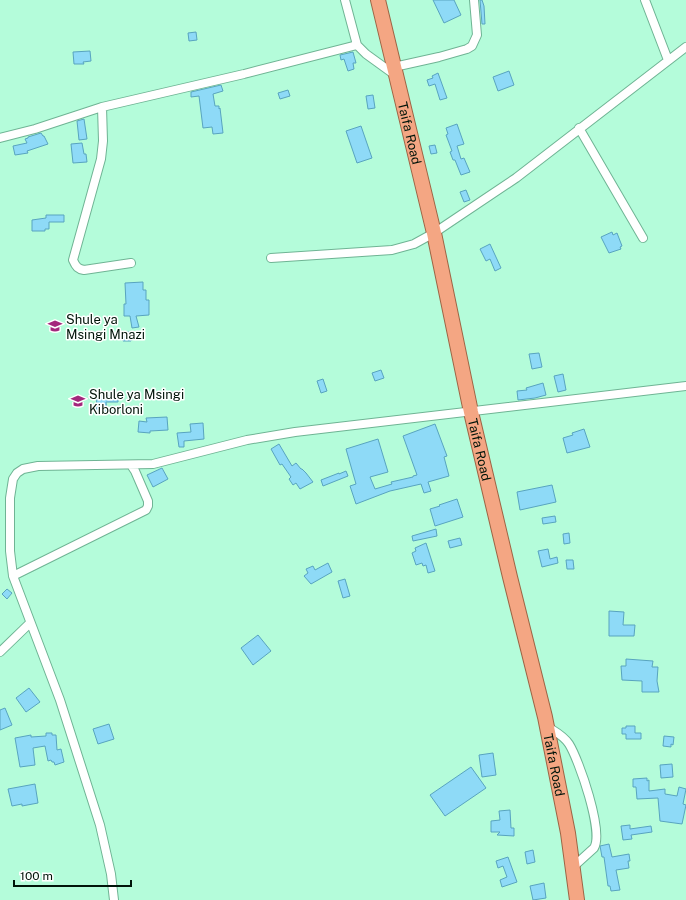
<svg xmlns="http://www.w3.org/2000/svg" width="686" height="900" viewBox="0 0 686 900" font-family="'Public Sans',sans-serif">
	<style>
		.building { fill: #8edaf7; stroke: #58a4bf }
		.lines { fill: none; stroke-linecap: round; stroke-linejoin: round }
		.minor-casing { stroke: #6fb494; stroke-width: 10 }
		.trunk-casing { stroke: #9d6444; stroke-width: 16 }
		.minor { stroke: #fff; stroke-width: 8 }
		.trunk { stroke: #f4a683; stroke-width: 14 }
		.labels { text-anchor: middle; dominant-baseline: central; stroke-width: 3; stroke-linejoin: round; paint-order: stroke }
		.street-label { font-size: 13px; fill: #001409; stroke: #fff }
		.poi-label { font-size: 13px; fill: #001409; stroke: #fff; text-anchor: start }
	</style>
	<rect width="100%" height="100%" fill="#b4fcda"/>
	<!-- building -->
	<path class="building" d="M433 0H454L461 15 444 23Z
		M480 0H482L484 6 485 24H482Z
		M196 32 197 40 189 41 188 33Z
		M90 51 91 61 83 62 84 64H74L73 52Z
		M353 52 356 63H353L354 69 348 71 344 59 341 60 340 55Z
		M509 71 514 85 498 91 493 77Z
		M438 73 447 98 440 100 435 84 429 86 427 80 433 78 432 76Z
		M221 85 223 91 213 94 215 106H219V109L220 108 223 133 213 134 212 127 203 128 199 96 191 97V92Z
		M288 90 290 96 280 99 278 93Z
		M373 95 375 108 368 109 366 96Z
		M84 119 87 139 79 140 77 121Z
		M457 124 464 144 457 146 461 159 464 158 470 172 461 175 455 160H453L450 152 452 151 446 135 448 134 446 128Z
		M361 126 372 158 357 163 346 131Z
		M41 133 43 136H44L48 144 27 151 28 153 15 155 13 146 27 143 25 139 28 138V137Z
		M82 143 84 154H86L87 162 73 163 71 144Z
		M435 145 437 153 431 154 429 146Z
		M466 190 470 200 464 202 460 192Z
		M46 215H64V222H49V229H45V231H32V220L46 218Z
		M612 232 613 235 617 233 622 246 620 247 621 249 609 253 601 237Z
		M490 244 501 268 495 271 490 259 486 261 480 249Z
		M143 282V290H146V300H149V315L136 316 139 327 132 328 130 316H124V304H126L125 283Z
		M123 332H131V341H123Z
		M539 353 542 367 532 369 529 354Z
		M381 370 384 378 375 381 372 373Z
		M563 374 566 390 558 392 554 376Z
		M323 379 327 391 321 393 317 381Z
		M543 383 546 395 535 398 518 400 517 391 527 390 526 388Z
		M97 395 118 396V402H106L107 412H96Z
		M167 417 168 430 150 431V433L138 432 139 421 147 422 146 418Z
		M203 423 204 439 184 441V447H179L177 433 191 432 190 424Z
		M435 424 447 456 444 457 449 476 428 482 431 491 424 493 421 484 390 491 356 504 350 486 356 484 346 449 378 439 388 472 370 477 375 489 392 484 391 482 413 477V476L417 475 403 436Z
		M584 429 590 447 567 453 563 438 573 435 572 433Z
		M279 444 292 466 296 463 301 469H302L306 473 313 482 300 489 296 483 293 485 289 479 291 477 282 464 280 465 271 449Z
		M162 468 168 479 153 487 147 475Z
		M346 471 348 476 323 486 321 480 339 473V474Z
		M552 485 556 502 520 510 517 492Z
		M457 499 463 517 435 526 430 509 440 506 439 505Z
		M555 516 556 522 543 524 542 518Z
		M436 529 437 536 413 541 412 536Z
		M569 533 570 543 564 544 563 534Z
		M460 538 462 545 450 548 448 541Z
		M426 543 435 571 428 573 426 565 423 566 422 563 416 565 412 553 416 551 415 548Z
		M548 549 550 559 557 557 558 563 542 567 538 551Z
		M566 560H573L574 569H567Z
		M328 563 332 572 311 584 304 576 308 573 306 569 313 566 315 570Z
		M345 579 350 596 343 598 338 581Z
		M7 589 12 593 7 599 2 594Z
		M609 611 624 612 623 625H635L634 636H609Z
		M258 635 271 651 253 665 241 648Z
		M626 659 653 661 652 667H658L657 681 659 692H642V681L622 680 621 666H626Z
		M29 688 40 702 26 712 16 698Z
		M5 708 12 725 0 730V710Z
		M109 724 114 739 98 744 93 729Z
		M626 726H635V733H641V739H626V734H622V728H626Z
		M46 733H52V735H56L57 750 61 749 64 762 55 765 54 762H52L51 760 48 761 45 746 33 748 35 765 20 767 15 738 31 735V737L46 736Z
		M664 736 674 737 673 745 671 744V747L663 746Z
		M493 753 496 775 482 777 479 755Z
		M672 764 673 777 661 778 660 765Z
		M471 767 486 788 445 816 430 795Z
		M647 778V781L649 780V791L665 789V794L677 796 679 787 686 789 683 804 686 805 682 824 660 821 658 798 637 799 636 787H633V779Z
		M35 784 38 803 22 806V804L12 806 8 789Z
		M510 810 511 828H514V836L497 835 500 832H491V821L500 820 499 811Z
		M630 825V829L651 826 652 832 631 835 632 839 623 840 621 826Z
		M609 844 612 857 629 854 630 861H628L629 868 616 870 620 890 611 891 610 886H608L604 857H602L600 846Z
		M533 850 535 862 527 864 525 852Z
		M508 857 517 882 502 887 500 880 507 877 503 866 498 868 496 861Z
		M544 883 546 898 533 900 530 886Z"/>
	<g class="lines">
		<defs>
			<path id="minor" d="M345 0 357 45 366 54 395 75
				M645 0 668 60
				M394 67 439 57 467 49 472 46 477 35 474 0
				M102 107 103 141 101 159 73 260C76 267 78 269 84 270L131 263
				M579 128 643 238
				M0 138 35 129 102 107 244 74 357 45
				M271 258 392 250 414 244 434 233 516 178 686 47
				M13 576 146 510 148 506V501L135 471 131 465
				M0 652 30 623
				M548 727C556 732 564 736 569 744 579 760 604 832 594 848L573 867
				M114 900 111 874 100 825 60 700 13 576 10 551V498L13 479 17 473 23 469 38 466 153 464 247 440 295 432 686 386"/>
			<g id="trunk">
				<path id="s1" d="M378 0 434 233 471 412 510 577 545 717 568 833 577 900"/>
			</g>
		</defs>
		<!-- minor casing -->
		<use href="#minor" class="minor-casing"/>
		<!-- trunk casing -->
		<use href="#trunk" class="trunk-casing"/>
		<!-- minor -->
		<use href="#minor" class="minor"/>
		<!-- trunk -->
		<use href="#trunk" class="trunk"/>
	</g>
	<!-- icons -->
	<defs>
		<symbol id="school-bare" viewBox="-9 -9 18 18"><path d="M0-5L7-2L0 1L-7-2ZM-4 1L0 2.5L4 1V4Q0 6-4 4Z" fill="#a3277c" stroke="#fff" stroke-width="2.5" paint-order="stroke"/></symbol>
	</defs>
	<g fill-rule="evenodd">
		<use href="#school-bare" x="45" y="316" width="20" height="20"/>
		<use href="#school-bare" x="68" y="391" width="20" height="20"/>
	</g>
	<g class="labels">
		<!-- street labels -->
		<g class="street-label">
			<text stroke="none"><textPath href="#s1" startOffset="137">Taifa Road</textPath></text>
			<text stroke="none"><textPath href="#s1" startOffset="461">Taifa Road</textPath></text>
			<text stroke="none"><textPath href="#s1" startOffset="785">Taifa Road</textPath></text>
		</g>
		<!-- poi labels -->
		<g class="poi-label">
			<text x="66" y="319">Shule ya<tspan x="66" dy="15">Msingi Mnazi</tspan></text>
			<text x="89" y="394">Shule ya Msingi<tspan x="89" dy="15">Kiborloni</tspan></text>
		</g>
	</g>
	<!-- scale -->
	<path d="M14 880v6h117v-6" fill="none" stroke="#001409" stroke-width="2"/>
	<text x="20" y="880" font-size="12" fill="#001409" stroke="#ffffff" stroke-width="3" paint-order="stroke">100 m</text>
</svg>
